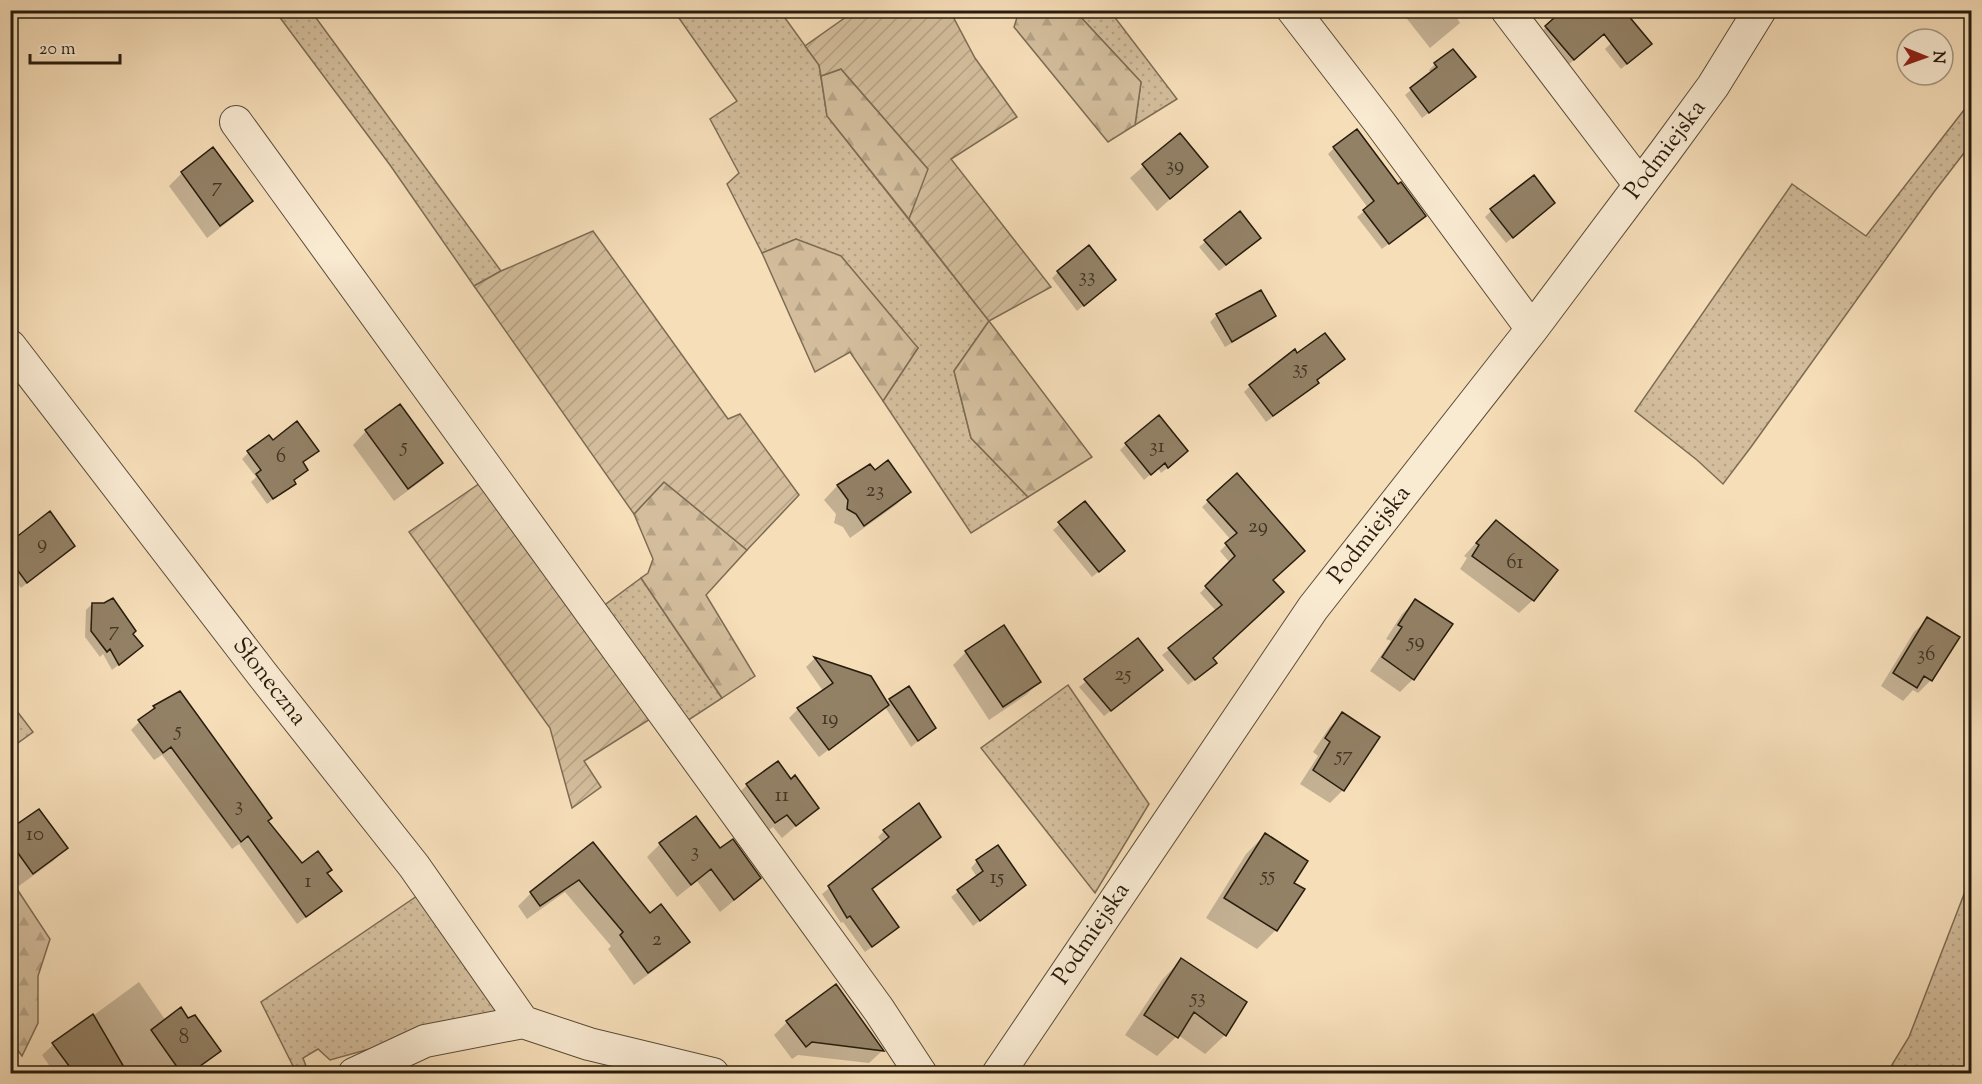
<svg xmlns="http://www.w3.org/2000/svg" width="1982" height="1084" viewBox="0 0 1982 1084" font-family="'Sorts Mill Goudy',serif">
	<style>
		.grass { fill: url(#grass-dots); stroke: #7d6c54; stroke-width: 1.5 }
		.forest { fill: url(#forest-firs); stroke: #7d6c54; stroke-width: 1.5 }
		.garden { fill: url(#garden-furrows); stroke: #7d6c54; stroke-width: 1.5 }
		.shadow { fill: #0003 }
		.building { fill: #938166; stroke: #271c0d; stroke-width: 1.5 }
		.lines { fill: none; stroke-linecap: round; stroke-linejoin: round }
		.minor-casing { stroke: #5b4c38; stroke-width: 34 }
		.minor { stroke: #f9ead2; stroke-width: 32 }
		.labels { text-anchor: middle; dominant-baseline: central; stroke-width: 4.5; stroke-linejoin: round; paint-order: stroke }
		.number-label { font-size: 21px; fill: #423523 }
		.street-label { font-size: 24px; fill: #271c0d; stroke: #f9ead2 }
	</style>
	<defs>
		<pattern id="grass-dots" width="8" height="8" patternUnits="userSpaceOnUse" patternTransform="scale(1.5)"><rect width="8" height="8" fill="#d3bd9c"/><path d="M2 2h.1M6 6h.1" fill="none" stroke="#b5a285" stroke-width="1.8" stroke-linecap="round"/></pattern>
		<pattern id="forest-firs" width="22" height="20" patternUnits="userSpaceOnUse" patternTransform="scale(1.5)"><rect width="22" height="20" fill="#d3bd9c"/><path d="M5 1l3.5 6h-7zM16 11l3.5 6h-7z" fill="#b5a285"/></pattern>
		<pattern id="garden-furrows" width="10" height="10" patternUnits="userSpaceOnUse" patternTransform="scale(1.5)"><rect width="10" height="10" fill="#d3bd9c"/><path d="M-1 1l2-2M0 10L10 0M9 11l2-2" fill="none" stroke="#b5a285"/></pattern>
	</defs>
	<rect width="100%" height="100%" fill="#f6deb9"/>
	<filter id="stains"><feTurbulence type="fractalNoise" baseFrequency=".00333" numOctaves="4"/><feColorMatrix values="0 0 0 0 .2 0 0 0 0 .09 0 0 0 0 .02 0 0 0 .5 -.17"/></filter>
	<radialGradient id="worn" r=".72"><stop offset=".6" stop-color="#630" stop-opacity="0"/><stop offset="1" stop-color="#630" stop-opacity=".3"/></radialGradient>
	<!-- grass -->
	<path class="grass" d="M275 11H311L501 271 474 286 390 165Z
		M674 11H780L819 65 827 116 989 321 954 371 971 438 1028 497 971 533 883 401 918 348 796 239 762 253 727 184 739 173 710 119 737 101Z
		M1075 11H1110L1177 99 1135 125 1141 82Z
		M1971 101V144L1934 192 1751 447 1723 484 1697 460 1635 411 1792 184 1866 236Z
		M641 578 722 698 687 721 602 607Z
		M1068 685 1149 804 1095 893 981 748Z
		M10 702 33 732 11 748H10Z
		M1971 876V1073H1887L1909 1037Z
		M417 896 497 1007 492 1015 330 1060 318 1049 303 1058 307 1069 297 1074 261 1002Z"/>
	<!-- forest -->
	<path class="forest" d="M1019 11H1075L1141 82 1135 125 1108 142 1014 27Z
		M841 69 929 170 909 219 827 116 821 76Z
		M796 239 841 256 918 348 883 401 850 352 815 372 762 253Z
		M989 321 1092 457 1028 497 971 438 954 371Z
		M664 482 747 550 706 595 755 676 722 698 641 578 648 573 653 559 634 514Z
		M13 883 50 939 38 976V1023L22 1056 11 1041 10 884Z"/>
	<!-- garden -->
	<path class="garden" d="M856 10 950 11 975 58 1017 117 951 159 1051 287 989 321 909 219 928 169 841 69 821 76 819 65 805 46Z
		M593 231 728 419 740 414 799 495 747 550 664 482 634 514 474 286 501 271Z
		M486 479 658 714 584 761 601 787 572 808 550 728 409 532Z"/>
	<!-- shadow -->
	<path class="shadow" d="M1322 10H1333L1326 16Z
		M1400 10H1466L1457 18 1460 23 1430 48Z
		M1632 23 1644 50 1621 69 1605 49Z
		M1546 27 1602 36 1560 72 1533 40Z
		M1435 64 1468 83 1422 118 1405 95 1431 73 1429 70Z
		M1179 135 1206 167 1157 211 1130 178Z
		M1334 148 1398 186 1424 216 1382 249 1357 217 1368 208 1328 154Z
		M182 173 251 201 238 214 207 238 169 186Z
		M1547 209 1506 243 1485 217 1491 211Z
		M1240 213 1253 244 1219 271 1199 247Z
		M1058 272 1107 286 1077 311 1052 278Z
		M1260 292 1274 315 1268 322 1225 347 1210 322 1217 315Z
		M1316 380 1317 383 1311 389 1266 422 1244 392 1250 386Z
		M399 407 441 463 428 476 394 501 353 445 366 431Z
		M273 442 317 451 302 463 292 481 294 483 267 504 251 482 256 477 242 459 248 453Z
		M1126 444 1180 458 1161 473 1158 468 1144 480 1120 450Z
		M870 466 874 472 909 492 896 505 850 538 843 527 834 523 836 514 824 500 837 486Z
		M1237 475 1271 580 1211 658 1209 669 1188 685 1162 655 1217 612 1200 593 1230 563 1220 551 1231 540 1202 507Z
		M1084 503 1117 557 1092 577 1053 530Z
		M1483 535 1556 570 1533 600 1519 613 1460 569 1467 558 1464 556Z
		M10 543 73 546 21 588 10 575Z
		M1416 601 1451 624 1413 679 1400 692 1370 671 1391 641 1386 639 1402 614Z
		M92 604 132 634 135 652 112 670 103 654 100 657 85 637 86 610Z
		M1928 619 1931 680 1918 693 1913 690 1903 701 1881 686 1914 632Z
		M1138 640 1155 676 1104 716 1079 687Z
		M966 652 1039 682 1026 695 989 720 953 665Z
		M815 658 870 677 886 703 890 700 934 728 911 747 885 707 819 757 789 718 798 709 823 691 806 667Z
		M180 693 267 822 302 865 326 874 340 891 297 924 239 844 232 849 162 755 154 760 131 730 154 707Z
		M1342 714 1343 790 1330 803 1300 784 1318 756 1313 752 1329 728Z
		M790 781 817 808 782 838 773 827 761 836 734 798 747 785Z
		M695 818 720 850 760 878 746 891 720 912 697 881 677 897 647 857 660 844Z
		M10 831 66 848 53 861 19 886 10 873Z
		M884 831 939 837 871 890 891 933 865 952 843 922 841 923 822 894 883 844 878 837Z
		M1265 835 1276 930 1257 949 1206 918 1246 854Z
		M593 844 650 915 688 942 675 955 634 985 608 949 611 946 565 892 527 919 518 906 531 893Z
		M977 861 1018 891 973 926 951 897 977 877 971 868Z
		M1181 960 1225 1035 1205 1054 1178 1035 1157 1056 1125 1035 1162 980Z
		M139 982 166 1021 188 1020 219 1050 191 1074H55L42 1055 53 1045Z
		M836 986 882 1051 869 1063 798 1055 792 1059 774 1035 787 1022Z"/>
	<!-- building -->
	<path class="building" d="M1563 10H1631L1627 14 1652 44 1627 64 1604 34 1574 60 1545 26Z
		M1453 49 1476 77 1429 113 1410 88 1437 67 1434 63Z
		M1357 129 1398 184 1401 182 1426 216 1389 244 1363 210 1374 201 1333 147Z
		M1180 133 1208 167 1170 199 1142 164Z
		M213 147 253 201 220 226 181 172Z
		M1534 175 1555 203 1513 238 1490 209Z
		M1240 211 1261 238 1226 265 1204 240Z
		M1089 245 1116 280 1084 306 1057 271Z
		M1261 290 1276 316 1232 342 1216 314Z
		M1325 333 1345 359 1317 380 1319 383 1273 416 1249 385 1295 349 1297 353Z
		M400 404 443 463 408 489 365 430Z
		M1159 415 1188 451 1168 468 1165 463 1151 475 1125 443Z
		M297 421 319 451 303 462 308 470 294 480 296 484 273 499 256 474 261 470 247 451 269 435 273 440Z
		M888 460 911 492 864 526 856 514 847 509 848 500 837 485 870 464 875 470Z
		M1237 473 1305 551 1273 580 1284 592 1213 658 1217 663 1195 680 1168 648 1222 605 1205 586 1235 556 1225 543 1237 533 1207 500Z
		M1085 501 1125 551 1099 572 1058 522Z
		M50 511 75 546 27 583 10 560V542Z
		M1496 520 1558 570 1534 601 1472 556 1479 545 1476 543Z
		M113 598 136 631 133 634 143 646 119 665 110 649 107 652 91 631 92 603H104Z
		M1415 599 1453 624 1414 680 1382 657 1402 627 1398 625Z
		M1927 617 1960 637 1932 681 1924 676 1917 688 1893 673Z
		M1004 625 1041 682 1003 707 965 651Z
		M1138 638 1163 670 1111 711 1084 679Z
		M814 657 871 676 889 705 829 750 797 708 833 683Z
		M909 686 936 728 918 741 889 699Z
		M180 691 272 818 268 821 302 863 318 851 332 870 327 873 342 891 306 917 248 836 241 842 171 747 163 753 138 720 155 708 153 706Z
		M1342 712 1380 737 1344 791 1313 770 1330 742 1325 738Z
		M778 761 791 779 795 775 819 808 796 826 787 815 775 823 746 784Z
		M919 803 941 837 872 889 899 927 872 947 850 916 847 918 828 886 889 837 883 830Z
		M39 809 68 848 33 874 10 842V829Z
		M696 816 720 848 733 839 761 878 734 900 711 869 691 885 659 843Z
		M1265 833 1308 861 1294 883 1305 889 1277 931 1224 898Z
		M593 842 650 913 661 904 690 942 648 973 620 935 623 932 579 880 540 906 530 892Z
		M998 845 1026 885 980 921 957 890 983 871 976 860Z
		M1181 958 1247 1002 1226 1036 1194 1012 1178 1038 1144 1015Z
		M836 984 884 1051 812 1042 806 1047 786 1021Z
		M181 1007 188 1018 195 1015 221 1051 189 1074H182L151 1030Z
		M93 1014 128 1074H75L52 1043Z"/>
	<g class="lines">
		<defs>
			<path id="minor" d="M1293 10 1380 123 1532 329
				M1507 10 1640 185
				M236 122 879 1010 921 1074
				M10 346 262 674 414 866 523 1022
				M354 1074 425 1041 523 1022 589 1044 713 1074
				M998 1074 1313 608 1532 329 1664 153 1713 86 1760 10"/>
		</defs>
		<!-- minor casing -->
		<use href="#minor" class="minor-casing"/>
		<!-- minor -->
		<use href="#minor" class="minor"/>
	</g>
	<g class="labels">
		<!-- number labels -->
		<g class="number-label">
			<text x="1175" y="166">39</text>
			<text x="217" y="187">7</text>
			<text x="1087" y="277">33</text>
			<text x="1300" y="369">35</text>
			<text x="404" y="447">5</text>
			<text x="1157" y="447">31</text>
			<text x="281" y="457">6</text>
			<text x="875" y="491">23</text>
			<text x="1258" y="527">29</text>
			<text x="42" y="544">9</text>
			<text x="1515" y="563">61</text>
			<text x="114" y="631">7</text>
			<text x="1416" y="642">59</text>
			<text x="1926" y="655">36</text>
			<text x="1123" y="675">25</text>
			<text x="830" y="719">19</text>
			<text x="178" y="731">5</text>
			<text x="1344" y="756">57</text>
			<text x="782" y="796">11</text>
			<text x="239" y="806">3</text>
			<text x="35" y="835">10</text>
			<text x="695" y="852">3</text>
			<text x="1268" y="876">55</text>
			<text x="997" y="878">15</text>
			<text x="308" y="882">1</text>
			<text x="657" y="940">2</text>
			<text x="1198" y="998">53</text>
			<text x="184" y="1038">8</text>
		</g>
		<!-- street labels -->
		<g class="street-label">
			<text transform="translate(1666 150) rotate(-53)">Podmiejska</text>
			<text transform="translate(1370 535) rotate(-52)">Podmiejska</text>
			<text transform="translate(269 682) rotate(52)">Słoneczna</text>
			<text transform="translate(1092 934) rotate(-56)">Podmiejska</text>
		</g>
	</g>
	<!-- margin -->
	<rect width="1982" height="1084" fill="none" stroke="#f6deb9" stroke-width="36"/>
	<rect x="12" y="12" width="1958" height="1060" fill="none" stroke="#271c0d" stroke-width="3"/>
	<rect x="18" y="18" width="1946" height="1048" fill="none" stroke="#271c0d" stroke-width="1.5"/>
	<!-- north arrow -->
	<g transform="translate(1925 57) rotate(91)"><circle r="28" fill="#f9ead2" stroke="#a59883" stroke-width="1.5"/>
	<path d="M0-4.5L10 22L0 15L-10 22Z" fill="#8f2418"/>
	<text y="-9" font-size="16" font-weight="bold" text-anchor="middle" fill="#271c0d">N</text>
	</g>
	<!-- scale -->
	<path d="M30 54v9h90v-9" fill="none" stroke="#271c0d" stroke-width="3"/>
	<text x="39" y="54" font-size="18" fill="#271c0d" stroke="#f9ead2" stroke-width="4.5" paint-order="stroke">20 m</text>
	<rect width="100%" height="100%" filter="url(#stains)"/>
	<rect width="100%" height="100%" fill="url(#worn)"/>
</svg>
